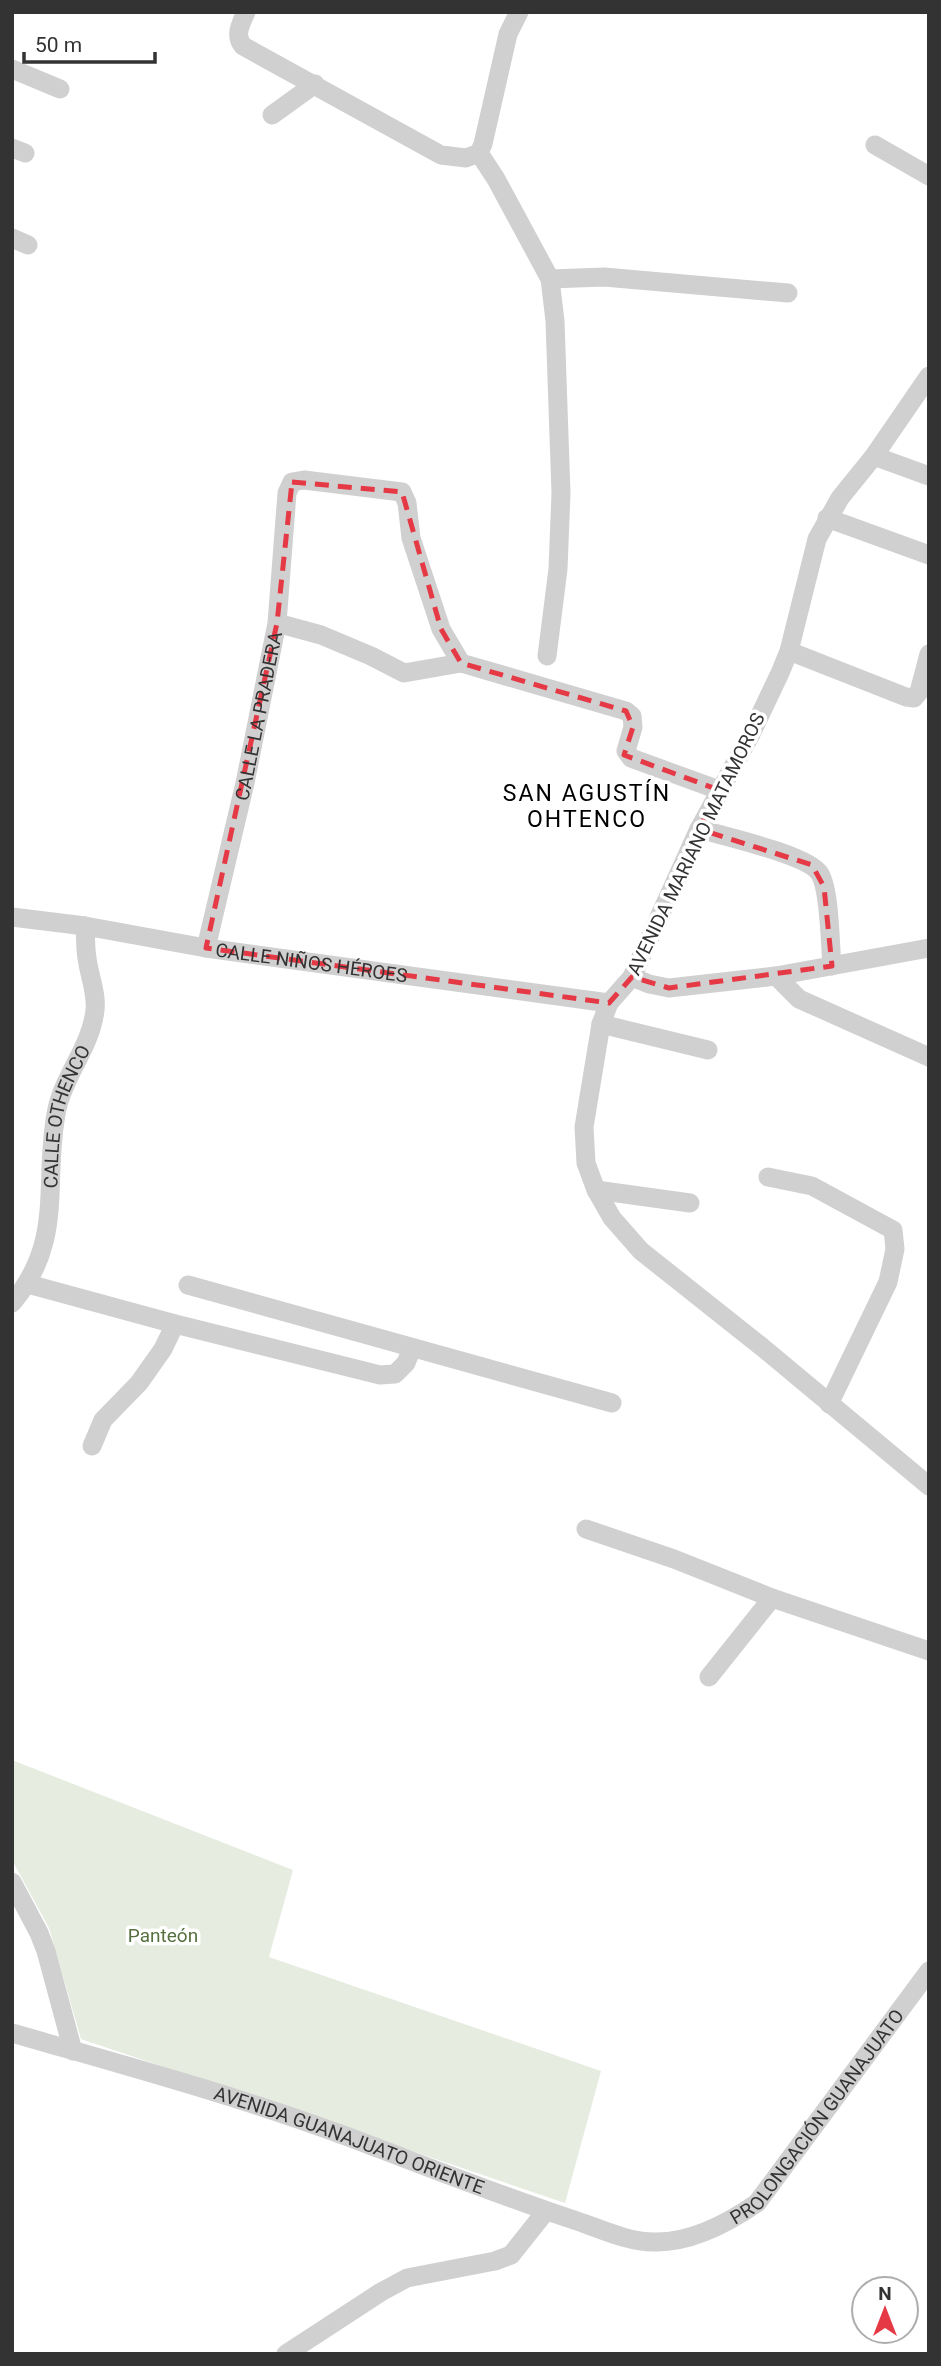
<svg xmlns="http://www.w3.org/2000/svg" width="941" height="2366" viewBox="0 0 941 2366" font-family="Roboto,sans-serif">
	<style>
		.green { fill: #e6ecdf }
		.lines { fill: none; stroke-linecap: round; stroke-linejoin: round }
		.minor { stroke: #d0d0d0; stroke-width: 19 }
		.marked { fill: none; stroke: #e63946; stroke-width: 5; stroke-dasharray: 14 9; stroke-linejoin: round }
		.labels { text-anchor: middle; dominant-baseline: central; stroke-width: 7; stroke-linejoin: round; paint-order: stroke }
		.street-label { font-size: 19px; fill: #333; stroke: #fff }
		.park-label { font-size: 19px; fill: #56703f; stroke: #fff }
		.quarter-label { font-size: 23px; letter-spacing: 2px; fill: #000; stroke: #fff }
	</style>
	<rect width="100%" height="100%" fill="#fff"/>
	<!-- green -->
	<path class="green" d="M12 1760 293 1870 269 1957 601 2071 565 2203 81 2039 49 1928 12 1860Z"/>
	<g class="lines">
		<!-- minor -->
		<g class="minor">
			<path d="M246 12C241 24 234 35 243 46L441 155 466 158 479 153 483 144 508 34 519 12"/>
			<path d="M12 69 60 89"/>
			<path d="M272 115 315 84"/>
			<path d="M875 145 929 176"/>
			<path d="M12 148 25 153"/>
			<path d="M479 153 496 179 550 279 555 321 561 493 558 569 547 656"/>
			<path d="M12 238 28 245"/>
			<path d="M550 279 604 277 788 293"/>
			<path d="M929 376 874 456 840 498 817 539 789 651 780 673 751 734 699 829 632 977 609 1003 601 1024 584 1127 586 1163 596 1190 612 1218 641 1251 762 1347 929 1486"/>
			<path d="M874 456 929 476"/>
			<path d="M827 518 929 555"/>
			<path d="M789 651 906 697 914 698 919 692 929 654"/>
			<path d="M461 663 626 711 632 716 633 727 626 751 631 758 719 790"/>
			<path d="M699 829C723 836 809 855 820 874 830 891 830 944 832 966"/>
			<path id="s1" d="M12 917 85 926 206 948 609 1003"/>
			<path id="s2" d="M206 948 245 783 277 623 287 493 292 482 304 480 402 492 407 503 411 538 441 629 461 663 404 673 371 656 321 635 277 623"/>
			<path d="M776 976 799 999 929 1057"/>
			<path d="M632 977 649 984 669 988 776 976 929 948"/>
			<path d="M601 1024 708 1050"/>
			<path d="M768 1177 812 1186 893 1230 895 1249 888 1282 829 1404"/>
			<path d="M596 1190 690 1203"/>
			<path d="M28 1284 175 1324 380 1375 395 1374 406 1363 412 1348"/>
			<path d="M188 1285 612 1403"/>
			<path id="s3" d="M12 1303C66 1240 42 1181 57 1109 64 1075 91 1047 95 1010 97 993 89 975 87 958 85 947 86 936 85 926"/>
			<path d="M92 1446 103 1420 139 1383 163 1349 175 1324"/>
			<path d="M586 1529 674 1559 772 1598 929 1651"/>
			<path d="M709 1677 772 1598"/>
			<path d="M12 1882 39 1933 46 1951 73 2051"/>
			<path id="s4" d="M12 2033C123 2065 234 2095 343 2135 421 2164 498 2195 577 2221 601 2229 628 2242 654 2242 690 2243 728 2223 757 2203L929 1971"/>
			<path d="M286 2354 381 2292 407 2278 495 2261 511 2255 546 2211"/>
		</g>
	</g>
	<!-- marked area -->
	<path class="marked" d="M292 482 402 492 441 629 461 663 626 711 633 727 624 755 719 790 699 829 812 865 824 887 832 966 669 988 632 977 609 1003 206 948 277 623Z"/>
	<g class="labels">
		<!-- street labels -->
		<g class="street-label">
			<text stroke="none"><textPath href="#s2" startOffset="238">CALLE LA PRADERA</textPath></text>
			<text transform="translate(696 844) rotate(-64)">AVENIDA MARIANO MATAMOROS</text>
			<text stroke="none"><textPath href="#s1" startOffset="303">CALLE NIÑOS HÉROES</textPath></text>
			<text stroke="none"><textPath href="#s3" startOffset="198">CALLE OTHENCO</textPath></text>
			<text stroke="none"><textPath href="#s4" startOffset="892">PROLONGACIÓN GUANAJUATO</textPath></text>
			<text stroke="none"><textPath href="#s4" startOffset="354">AVENIDA GUANAJUATO ORIENTE</textPath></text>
		</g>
		<!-- park labels -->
		<g class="park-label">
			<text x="163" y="1935">Panteón</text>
		</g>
		<!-- quarter labels -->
		<g class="quarter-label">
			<text x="587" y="793">SAN AGUSTÍN<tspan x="587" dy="26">OHTENCO</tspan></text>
		</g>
	</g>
	<!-- border -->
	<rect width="941" height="2366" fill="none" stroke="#333333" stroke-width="28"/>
	<!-- north arrow -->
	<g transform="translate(885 2310)"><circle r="33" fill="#ffffff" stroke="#adadad" stroke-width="2"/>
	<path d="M0-5L12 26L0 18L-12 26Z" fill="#e63946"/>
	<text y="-10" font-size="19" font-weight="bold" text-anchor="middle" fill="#333333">N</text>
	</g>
	<!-- scale -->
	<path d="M24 52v10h131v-10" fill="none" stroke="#333333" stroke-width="3.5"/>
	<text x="35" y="52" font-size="21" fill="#333333" stroke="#ffffff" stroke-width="5" paint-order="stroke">50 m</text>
</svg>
